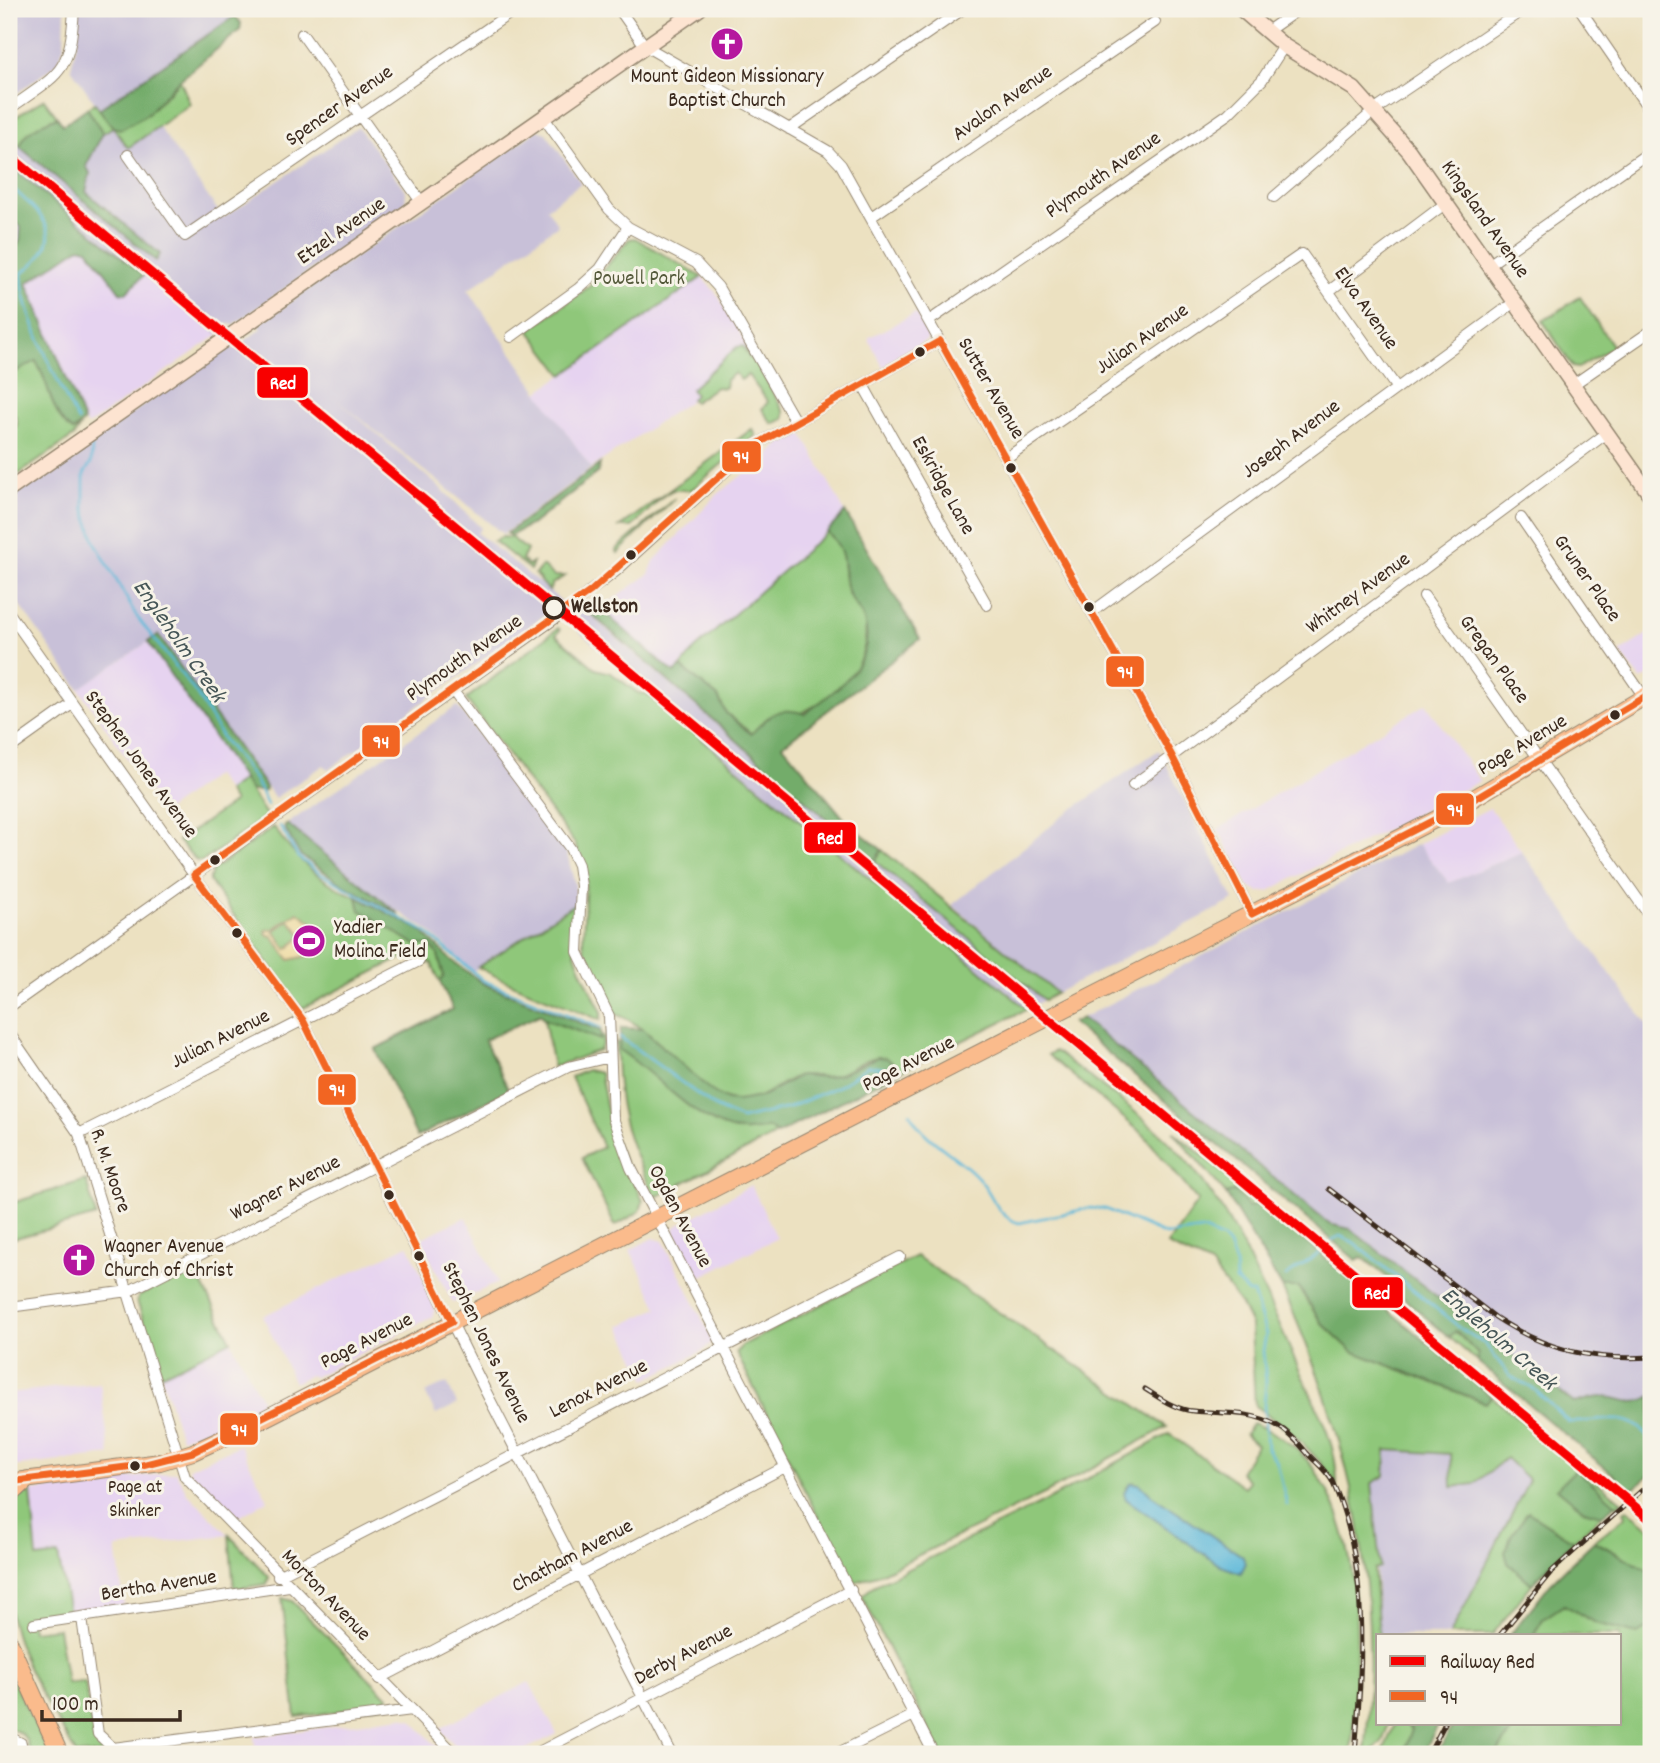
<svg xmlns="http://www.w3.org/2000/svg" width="1660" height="1763" viewBox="0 0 1660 1763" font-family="Dekko,sans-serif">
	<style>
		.built { fill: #e6d3f0 }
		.industrial { fill: #c8c0d8 }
		.green { fill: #8fc77a; stroke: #65784c; stroke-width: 2; fill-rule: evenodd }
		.forest { fill: #73ac6a; stroke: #576b44; stroke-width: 2 }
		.sand { fill: #eeda9e; stroke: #94825e; stroke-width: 2; fill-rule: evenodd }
		.water { fill: #5bb8d9; stroke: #4b717c; stroke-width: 2 }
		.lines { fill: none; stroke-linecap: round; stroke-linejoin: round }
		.stream { stroke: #5bb8d9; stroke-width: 2.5 }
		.street-casing { stroke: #948670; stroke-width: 12 }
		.secondary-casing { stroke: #948670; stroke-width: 17 }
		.primary-casing { stroke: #948670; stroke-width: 18 }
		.street { stroke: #fff; stroke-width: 10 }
		.secondary { stroke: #fde4d1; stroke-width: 14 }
		.primary { stroke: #fabb8c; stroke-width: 16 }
		.rail-casing { stroke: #3b2a1e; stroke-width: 5 }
		.rail { stroke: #f7f3e8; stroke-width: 2.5; stroke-dasharray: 8; stroke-linecap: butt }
		.bus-1-casing { stroke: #f7f3e8; stroke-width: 12 }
		.bus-1 { stroke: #f26522; stroke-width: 7 }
		.rail-1-casing { stroke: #f7f3e8; stroke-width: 14 }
		.rail-1 { stroke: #f80000; stroke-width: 9 }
		.bus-dot { fill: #3b2a1e; stroke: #f7f3e8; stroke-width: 2.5 }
		.stop-dot { fill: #f7f3e8; stroke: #3b2a1e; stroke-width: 3.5 }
		.labels { text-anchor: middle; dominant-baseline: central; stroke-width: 6; stroke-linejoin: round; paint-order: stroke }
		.bus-label { font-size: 19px; fill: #3b2a1e; stroke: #f7f3e8 }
		.poi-label { font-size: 21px; fill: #3b2a1e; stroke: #f7f3e8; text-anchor: start }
		.street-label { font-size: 21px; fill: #3b2a1e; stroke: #f7f3e8 }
		.park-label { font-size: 21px; fill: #54593a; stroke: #f7f3e8 }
		.stop-label { font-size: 21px; font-weight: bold; fill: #3b2a1e; stroke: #f7f3e8; text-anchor: start }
		.water-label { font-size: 23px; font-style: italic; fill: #455556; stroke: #f7f3e8 }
		.line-badge { stroke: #f7f3e8; stroke-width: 2.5 }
		.badge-label { font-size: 19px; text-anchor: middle; font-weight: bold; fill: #fff }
	</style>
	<rect width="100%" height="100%" fill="#f7f3e8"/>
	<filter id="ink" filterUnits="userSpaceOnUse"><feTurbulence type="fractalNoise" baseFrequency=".0143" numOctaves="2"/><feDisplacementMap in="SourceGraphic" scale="14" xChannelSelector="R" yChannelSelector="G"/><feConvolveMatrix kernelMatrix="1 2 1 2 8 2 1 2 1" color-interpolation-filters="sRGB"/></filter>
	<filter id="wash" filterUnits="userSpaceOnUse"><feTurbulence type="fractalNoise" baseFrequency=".00686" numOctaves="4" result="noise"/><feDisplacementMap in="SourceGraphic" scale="28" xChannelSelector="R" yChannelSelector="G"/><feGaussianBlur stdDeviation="1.57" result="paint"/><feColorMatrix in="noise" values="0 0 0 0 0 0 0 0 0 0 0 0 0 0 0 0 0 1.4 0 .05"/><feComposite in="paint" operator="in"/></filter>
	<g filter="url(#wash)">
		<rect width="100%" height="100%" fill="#ece1c1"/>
		<!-- built -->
		<path class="built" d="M80 247 88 249 120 292 126 293 144 275 218 335 87 426 27 283Z
			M702 277 717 294 754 357 591 468 538 392Z
			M916 313 928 335 927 340 883 367 868 338Z
			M800 429 845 512 827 532 695 649 674 673 600 609 649 574 654 561 718 494 772 452 783 440Z
			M1651 632V675L1641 680 1620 652Z
			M148 642 243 780 227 791 215 775 164 812 79 689Z
			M1426 704 1480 781 1269 891 1259 892 1248 886 1218 829Z
			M1490 808 1522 852 1449 883 1418 844Z
			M751 1185 777 1238 698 1278 674 1232 675 1227Z
			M466 1217 498 1283 453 1303 420 1239Z
			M653 1238 663 1241 667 1248 713 1341 704 1350 646 1380 620 1326 658 1308 630 1250Z
			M408 1245 436 1305 432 1317 314 1377 310 1375 294 1383 263 1316Z
			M231 1341 261 1399 259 1404 209 1429 181 1438 161 1375Z
			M100 1383 110 1455 9 1467V1393Z
			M240 1445 268 1500 236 1519 193 1477 189 1468Z
			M176 1472 187 1493 229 1535 116 1548 124 1605 69 1612 58 1555 37 1558 31 1491Z
			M529 1682 557 1734 516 1754H464L439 1729Z
			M402 1717 412 1720 444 1754H256L254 1737Z"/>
		<!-- industrial -->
		<path class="industrial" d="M9 9H65L64 45 58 63 9 99Z
			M79 9H246L99 109 71 68 77 41Z
			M113 127 128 148 159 127 223 218 358 127 406 191 405 203 233 325 228 324 218 335 9 165V138L156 261 160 254 86 192 90 173 86 166 103 133Z
			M538 130 546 133 581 183 547 208 558 225 468 290 591 468 503 534 335 398 444 491 481 528 477 533 563 602 328 770 324 765 275 798 158 635 79 689 9 590V499L229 346 233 349 261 329 258 325Z
			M9 214 22 227 20 240 9 262Z
			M584 610 875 861 1044 1000 1027 1009 662 706 647 694 650 690 567 622Z
			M457 706 556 834 566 850 575 885 576 903 473 971 428 930 375 897 287 824Z
			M1159 750 1234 900 1057 993 952 905 1067 813Z
			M1418 844 1449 883 1522 852 1651 1030V1396L1645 1400 1623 1403 1604 1396 1575 1403 1351 1229 1329 1224 1082 1018Z
			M447 1383 457 1404 436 1415 425 1393Z
			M1385 1450 1451 1454 1452 1486 1474 1484 1507 1458 1529 1480 1450 1635H1379L1372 1483 1385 1476Z"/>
		<!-- green -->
		<path class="green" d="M180 80 190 104 128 148 113 127 103 133 87 108 95 103 113 127 161 101Z
			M44 99 57 117C42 123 24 131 20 147L9 138V121Z
			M635 238 702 277 563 375 529 330 590 286 629 239Z
			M1580 297 1613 347 1578 368 1573 367 1543 321Z
			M743 346 750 359 747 347 749 349 784 412V419L772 424 762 409 768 402 748 375 741 380 735 373 726 380 725 388 716 387 694 402 691 399 695 395 691 389 737 347Z
			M36 361 67 427 73 431 79 428 74 436 19 474 9 475V434L17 425V418L9 410V376Z
			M752 429 756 435 691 490H673L663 496 632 527H620Z
			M675 498 618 553 616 550Z
			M827 532C850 553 840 565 847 591 851 602 863 611 865 624 873 687 800 716 752 734L726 713 718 697 681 667 695 649Z
			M502 537 512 538 527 550 522 560 528 565 533 563 530 570 494 541Z
			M542 566 554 576H565L552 584 549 591 535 574Z
			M558 628 560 630 556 635 596 669 611 673 638 693 647 694 1027 1009 901 1071C895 1066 889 1057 880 1057 861 1057 844 1077 825 1077 816 1077 807 1073 798 1076 776 1084 761 1103 735 1101 700 1099 657 1026 615 1014L585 953 583 941 586 876 575 844 466 699Z
			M243 780 267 816 203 861H197L178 841 234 802 227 791Z
			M274 827C295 859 321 883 357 897L360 910 430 945 438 955 444 976 440 982 431 962 426 964 427 957 419 949 303 1008 296 1003 209 880 213 870Z
			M882 850 1057 993 1044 1000 875 861Z
			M576 903C565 950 582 972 602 1012L600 1020C560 1002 517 989 478 967Z
			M544 1019 600 1039 601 1035 605 1037 600 1050 553 1067Z
			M616 1042 620 1043 619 1050C656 1072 697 1127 742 1131 750 1132 761 1129 769 1128L777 1134 658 1196H654C625 1137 616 1108 616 1042Z
			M1055 1051C1094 1081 1136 1109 1171 1144 1231 1204 1263 1289 1297 1365 1314 1402 1338 1443 1337 1485 1315 1451 1288 1429 1255 1406L1251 1325 1241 1305 1211 1265 1167 1245 1198 1201 1144 1135 1048 1055Z
			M587 1070 600 1073 612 1135 643 1201 640 1211 615 1226 582 1158 603 1147 571 1077Z
			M1173 1131 1261 1204 1248 1208 1235 1191 1226 1194Z
			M86 1180 96 1216 9 1240V1204Z
			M916 1256 1167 1427 1046 1493 880 1574 855 1582 847 1575 736 1352 743 1345Z
			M194 1267 231 1341 161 1375 137 1301 139 1296Z
			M1282 1287H1298L1321 1322 1352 1351 1485 1403 1491 1396 1622 1502 1617 1506 1576 1469 1584 1510 1602 1515 1573 1541 1528 1512 1508 1563 1532 1584 1492 1635H1450L1529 1480 1506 1458 1474 1484 1452 1487 1451 1454 1386 1450 1385 1476 1372 1483 1380 1567 1374 1569 1379 1635 1378 1723H1389L1382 1743 1367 1754H1365C1382 1584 1353 1443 1282 1287Z
			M1455 1331 1478 1354V1362L1449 1337Z
			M1253 1423C1273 1432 1291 1442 1306 1459 1370 1533 1358 1664 1351 1754H941L862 1596 873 1586 1048 1500 1169 1434 1244 1487 1249 1481 1240 1472 1257 1445 1245 1434ZM1134 1482 1151 1495 1242 1556 1221 1566 1127 1499 1126 1488Z
			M31 1491 37 1558 58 1555 69 1612 30 1618 32 1631 58 1628 67 1683 85 1682 94 1740 106 1754H76C52 1709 15 1658 9 1606 5 1573 9 1537 9 1503Z
			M1627 1509 1651 1529V1572L1594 1541 1626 1516 1624 1512Z
			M229 1535 269 1577 267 1584 234 1589Z
			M282 1598 292 1601 388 1697 385 1705 296 1717Z
			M1564 1604 1596 1623 1637 1634 1651 1626V1754H1496L1518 1723H1620V1635H1533L1543 1619Z
			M9 1673 50 1754 29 1751C28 1738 22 1731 9 1729Z
			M1395 1723H1405L1412 1730 1403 1754H1382Z"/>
		<!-- forest -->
		<path class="forest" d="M235 16 241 23 240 30 175 84 148 114 121 129 113 127 99 109Z
			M87 108 103 133 86 166 90 173 86 192 160 254 156 261 20 147C25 129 41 124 57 117L63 125Z
			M9 165 144 275 126 293 120 292 88 249 80 247 27 283 84 421 73 431C50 417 50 382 36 361L9 376V262L20 240 21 227 9 214Z
			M600 464 598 472 534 523 510 536 507 533Z
			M845 512 920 639 783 745 846 821 882 850 875 861 590 613 598 607 674 673 681 667 718 697 726 713 751 734C769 715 777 705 805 714 834 691 878 663 864 620 861 609 851 602 848 591 840 566 850 554 827 532Z
			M158 635 266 787 264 791H251L148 642Z
			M287 824 399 914 345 886 300 855 284 827Z
			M357 897 419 929 450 959 484 984 601 1031V1040L544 1019 541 1014 484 1040 509 1090 417 1137 375 1049 453 1009 440 982 444 976 438 955 430 945H416L360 910Z
			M1082 1018 1329 1224 1350 1229 1574 1403C1583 1401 1593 1397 1602 1397 1621 1396 1631 1409 1651 1396V1474L1632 1490 1478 1362V1354L1456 1331 1449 1337 1396 1292 1399 1287 1362 1257 1356 1260 1072 1023Z
			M621 1028 643 1029 710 1090 727 1100 737 1101 761 1097 800 1075 825 1077 840 1074 878 1057 887 1058 901 1071 777 1134 769 1128C760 1129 750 1132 742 1131 698 1127 655 1072 619 1050Z
			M1235 1191 1248 1207 1261 1204 1491 1396 1486 1403 1352 1351 1321 1322 1299 1287H1282L1226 1194Z
			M1576 1469 1616 1504 1602 1515 1584 1510 1557 1488Z
			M1528 1512 1573 1541 1532 1584 1508 1563 1505 1552 1512 1534Z
			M1594 1541 1651 1572V1626L1637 1634 1596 1623 1564 1605 1543 1619 1533 1635H1510L1550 1584Z
			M1405 1723H1439L1423 1754H1403L1412 1730Z
			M1454 1723H1518L1496 1754H1437Z"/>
		<!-- sand -->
		<path class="sand" d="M298 912 312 922 317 936 307 956 290 960 272 936 267 935 266 930 274 929ZM289 920 303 936 287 949 274 931Z"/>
		<!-- water -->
		<path class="water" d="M1131 1483 1140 1484 1151 1495 1242 1556 1246 1563 1241 1573 1221 1566 1126 1499 1124 1493Z"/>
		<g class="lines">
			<!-- stream -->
			<path class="stream" d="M9 185C44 217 71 236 22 273 20 308 61 389 78 421
				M92 447 91 463 84 474V507L95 542 137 617 196 693 223 739 255 780 267 805
				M280 826 298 857 321 874 426 932 484 981 601 1028
				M620 1037 715 1107 741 1119 788 1108 841 1085 868 1066 886 1069 892 1077
				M910 1113C925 1144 964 1157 984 1185 995 1200 998 1217 1019 1223L1090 1208 1105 1209 1166 1235 1202 1230 1223 1239 1229 1246 1235 1262 1236 1281 1248 1293H1253L1266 1334 1263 1351 1266 1381 1264 1406 1267 1449 1277 1462 1287 1505
				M1332 1240 1340 1236 1353 1242 1463 1330 1485 1344 1510 1376 1535 1390 1569 1422C1600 1423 1632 1408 1650 1441
				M1286 1276 1320 1253"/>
		</g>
	</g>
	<g filter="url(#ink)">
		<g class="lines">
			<defs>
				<path id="street" d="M619 9 645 46 828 151 841 165 1172 756 1252 914
					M1580 9 1651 112
					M1266 32 1299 9
					M302 34 422 203
					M9 109C60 73 70 74 74 9
					M544 118 609 209 628 227 696 263 718 287 795 421
					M789 129 963 9
					M128 155 185 236 516 9
					M1274 197 1375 110 1524 9
					M871 217 1155 22
					M1490 264 1651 151
					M1329 291 1446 203
					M929 321 1228 114 1262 80 1284 46
					M511 337 579 288 600 269 628 227
					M1574 384 1651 331
					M863 385 987 605
					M1006 458 1302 254 1396 387
					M1521 518 1651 707
					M1424 596 1651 918
					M1092 612 1516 301
					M9 613 194 875 303 1020 486 1392 672 1754
					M453 691 570 848 578 865 581 886 578 952 609 1016 613 1118 631 1168 934 1754
					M9 749 72 704
					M1133 785 1607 433
					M9 1007 557 617 616 571 752 447 940 341
					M9 1033 79 1134 185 1477 455 1754
					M79 1134 419 961
					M9 1307 129 1291 568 1067 610 1057
					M278 1576 900 1257
					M82 1618 98 1734 113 1748 412 1710
					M34 1624 289 1586
					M379 1679 785 1467
					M9 1737 21 1743V1754
					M535 1754 851 1590
					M836 1754 914 1715"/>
				<path id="secondary" d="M1241 9 1284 46 1354 89 1409 151 1651 496
					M9 490 699 9"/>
				<path id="primary" d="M9 1482 160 1462 193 1452 250 1426 1452 811 1651 693
					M9 1497 28 1479
					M9 1641 60 1754"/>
			</defs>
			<!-- street casing -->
			<use href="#street" class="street-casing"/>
			<!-- secondary casing -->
			<use href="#secondary" class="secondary-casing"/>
			<!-- primary casing -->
			<use href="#primary" class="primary-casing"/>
			<!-- street -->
			<use href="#street" class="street"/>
			<!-- secondary -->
			<use href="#secondary" class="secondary"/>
			<!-- primary -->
			<use href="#primary" class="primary"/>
			<defs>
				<path id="rail" d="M1329 1189 1495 1317C1545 1350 1592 1361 1651 1357
					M1145 1389C1160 1398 1176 1410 1193 1411 1223 1414 1248 1410 1276 1425 1289 1432 1298 1442 1307 1453 1315 1462 1327 1471 1332 1481 1370 1563 1362 1667 1355 1754
					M1500 1635 1552 1571 1651 1482
					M1429 1754 1445 1723"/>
			</defs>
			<!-- rail casing -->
			<use href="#rail" class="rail-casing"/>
			<!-- rail -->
			<use href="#rail" class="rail"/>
			<defs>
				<path id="bus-1" d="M940 341 1172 756 1252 914
					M194 875 591 591 752 447 940 341
					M194 875 303 1020 452 1322
					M1252 914 1480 796 1651 693
					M9 1482 142 1465 193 1452 452 1322"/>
			</defs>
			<!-- bus-1 casing -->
			<use href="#bus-1" class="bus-1-casing"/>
			<!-- bus-1 -->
			<use href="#bus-1" class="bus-1"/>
			<defs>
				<path id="rail-1" d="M9 155 1651 1520"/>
			</defs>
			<!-- rail-1 casing -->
			<use href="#rail-1" class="rail-1-casing"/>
			<!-- rail-1 -->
			<use href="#rail-1" class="rail-1"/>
		</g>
	</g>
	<!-- icons -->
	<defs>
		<symbol id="church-disc" viewBox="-11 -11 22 22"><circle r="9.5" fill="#b5179e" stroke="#f7f3e8"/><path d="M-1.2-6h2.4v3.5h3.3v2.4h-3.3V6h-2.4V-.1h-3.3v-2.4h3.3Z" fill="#fff"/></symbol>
		<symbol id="stadium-disc" viewBox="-11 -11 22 22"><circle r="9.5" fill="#b5179e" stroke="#f7f3e8"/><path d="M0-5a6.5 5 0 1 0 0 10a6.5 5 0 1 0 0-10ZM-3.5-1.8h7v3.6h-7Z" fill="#fff"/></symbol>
	</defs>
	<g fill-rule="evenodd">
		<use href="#church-disc" x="708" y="25" width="38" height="38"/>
		<use href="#stadium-disc" x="290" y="922" width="38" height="38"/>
		<use href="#church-disc" x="60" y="1241" width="38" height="38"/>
	</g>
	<!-- markers -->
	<g class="bus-dot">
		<circle cx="920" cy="352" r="6"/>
		<circle cx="1011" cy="468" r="6"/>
		<circle cx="631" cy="555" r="6"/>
		<circle cx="1089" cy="607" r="6"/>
		<circle cx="1615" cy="715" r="6"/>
		<circle cx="215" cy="860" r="6"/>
		<circle cx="237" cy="933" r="6"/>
		<circle cx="389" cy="1195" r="6"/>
		<circle cx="419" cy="1256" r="6"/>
		<circle cx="135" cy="1466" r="6"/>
	</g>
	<circle class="stop-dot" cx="554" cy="608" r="10"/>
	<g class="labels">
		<!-- bus labels -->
		<g class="bus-label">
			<text x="135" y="1488">Page at<tspan x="135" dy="24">Skinker</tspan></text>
		</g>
		<!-- poi labels -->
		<g class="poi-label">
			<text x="727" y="78" text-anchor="middle">Mount Gideon Missionary<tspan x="727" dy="24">Baptist Church</tspan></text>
			<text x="334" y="929">Yadier<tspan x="334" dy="24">Molina Field</tspan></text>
			<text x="104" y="1248">Wagner Avenue<tspan x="104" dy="24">Church of Christ</tspan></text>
		</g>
		<!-- street labels -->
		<g class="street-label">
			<text transform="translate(1003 104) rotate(-35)">Avalon Avenue</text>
			<text transform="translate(340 107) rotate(-35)">Spencer Avenue</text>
			<text transform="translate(1104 176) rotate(-35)">Plymouth Avenue</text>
			<text transform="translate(1484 220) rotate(55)">Kingsland Avenue</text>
			<text transform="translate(342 232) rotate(-35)">Etzel Avenue</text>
			<text transform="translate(1365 309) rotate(55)">Elva Avenue</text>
			<text transform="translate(1143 340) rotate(-35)">Julian Avenue</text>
			<text transform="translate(990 389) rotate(60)">Sutter Avenue</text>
			<text transform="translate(1292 440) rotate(-37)">Joseph Avenue</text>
			<text transform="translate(942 486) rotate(61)">Eskridge Lane</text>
			<text transform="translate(1586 579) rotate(55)">Gruner Place</text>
			<text transform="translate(1359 594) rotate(-36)">Whitney Avenue</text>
			<text transform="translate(465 659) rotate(-35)">Plymouth Avenue</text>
			<text transform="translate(1493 660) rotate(54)">Gregan Place</text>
			<text transform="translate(1523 746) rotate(-31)">Page Avenue</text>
			<text transform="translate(140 765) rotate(54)">Stephen Jones Avenue</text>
			<text transform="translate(221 1040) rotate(-27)">Julian Avenue</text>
			<text transform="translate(909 1065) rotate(-27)">Page Avenue</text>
			<text transform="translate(109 1171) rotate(71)">R. M. Moore</text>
			<text transform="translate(286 1189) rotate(-27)">Wagner Avenue</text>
			<text transform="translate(679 1217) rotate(62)">Ogden Avenue</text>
			<text transform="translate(367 1342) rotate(-27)">Page Avenue</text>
			<text transform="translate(485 1343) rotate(64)">Stephen Jones Avenue</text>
			<text transform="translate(599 1390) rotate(-27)">Lenox Avenue</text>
			<text transform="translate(573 1557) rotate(-28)">Chatham Avenue</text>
			<text transform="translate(159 1587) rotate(-9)">Bertha Avenue</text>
			<text transform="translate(325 1596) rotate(46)">Morton Avenue</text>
			<text transform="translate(684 1656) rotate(-28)">Derby Avenue</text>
		</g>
		<!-- park labels -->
		<g class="park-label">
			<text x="639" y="280">Powell Park</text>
		</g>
		<!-- stop labels -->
		<g class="stop-label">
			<text x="571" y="608">Wellston</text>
		</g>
		<!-- water labels -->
		<g class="water-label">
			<text transform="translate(178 642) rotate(55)">Engleholm Creek</text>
			<text transform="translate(1498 1340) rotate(41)">Engleholm Creek</text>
		</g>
	</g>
	<g class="line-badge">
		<rect x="256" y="366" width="53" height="33" rx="7" fill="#f80000"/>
		<rect x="721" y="440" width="41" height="33" rx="7" fill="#f26522"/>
		<rect x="1105" y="655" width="40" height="33" rx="7" fill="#f26522"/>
		<rect x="361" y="724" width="40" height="34" rx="7" fill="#f26522"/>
		<rect x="1435" y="792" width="40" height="34" rx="7" fill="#f26522"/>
		<rect x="803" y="821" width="54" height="33" rx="7" fill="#f80000"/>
		<rect x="317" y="1073" width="40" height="33" rx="7" fill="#f26522"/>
		<rect x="1351" y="1276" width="53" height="33" rx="7" fill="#f80000"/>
		<rect x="219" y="1412" width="40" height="34" rx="7" fill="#f26522"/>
	</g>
	<g class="badge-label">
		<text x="283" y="389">Red</text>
		<text x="741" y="463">94</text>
		<text x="1125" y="678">94</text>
		<text x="381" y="748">94</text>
		<text x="1455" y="816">94</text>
		<text x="830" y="844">Red</text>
		<text x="337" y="1096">94</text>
		<text x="1377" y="1299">Red</text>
		<text x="239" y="1436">94</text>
	</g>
	<!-- margin -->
	<rect width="1660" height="1763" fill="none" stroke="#f7f3e8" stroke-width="35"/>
	<!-- legend -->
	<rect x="1376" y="1634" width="245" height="91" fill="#f7f3e8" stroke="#aca397" stroke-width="2"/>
	<rect x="1390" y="1656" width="35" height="10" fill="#f80000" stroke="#aca397" stroke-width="2"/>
	<text x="1440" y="1668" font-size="21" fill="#3b2a1e">Railway Red</text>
	<rect x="1390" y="1691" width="35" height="10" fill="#f26522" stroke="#aca397" stroke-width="2"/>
	<text x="1440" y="1704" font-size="21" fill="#3b2a1e">94</text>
	<!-- scale -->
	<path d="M42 1710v10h138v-10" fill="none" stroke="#3b2a1e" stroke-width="3.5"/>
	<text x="52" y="1710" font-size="21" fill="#3b2a1e" stroke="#f7f3e8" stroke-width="5" paint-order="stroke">100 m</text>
</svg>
